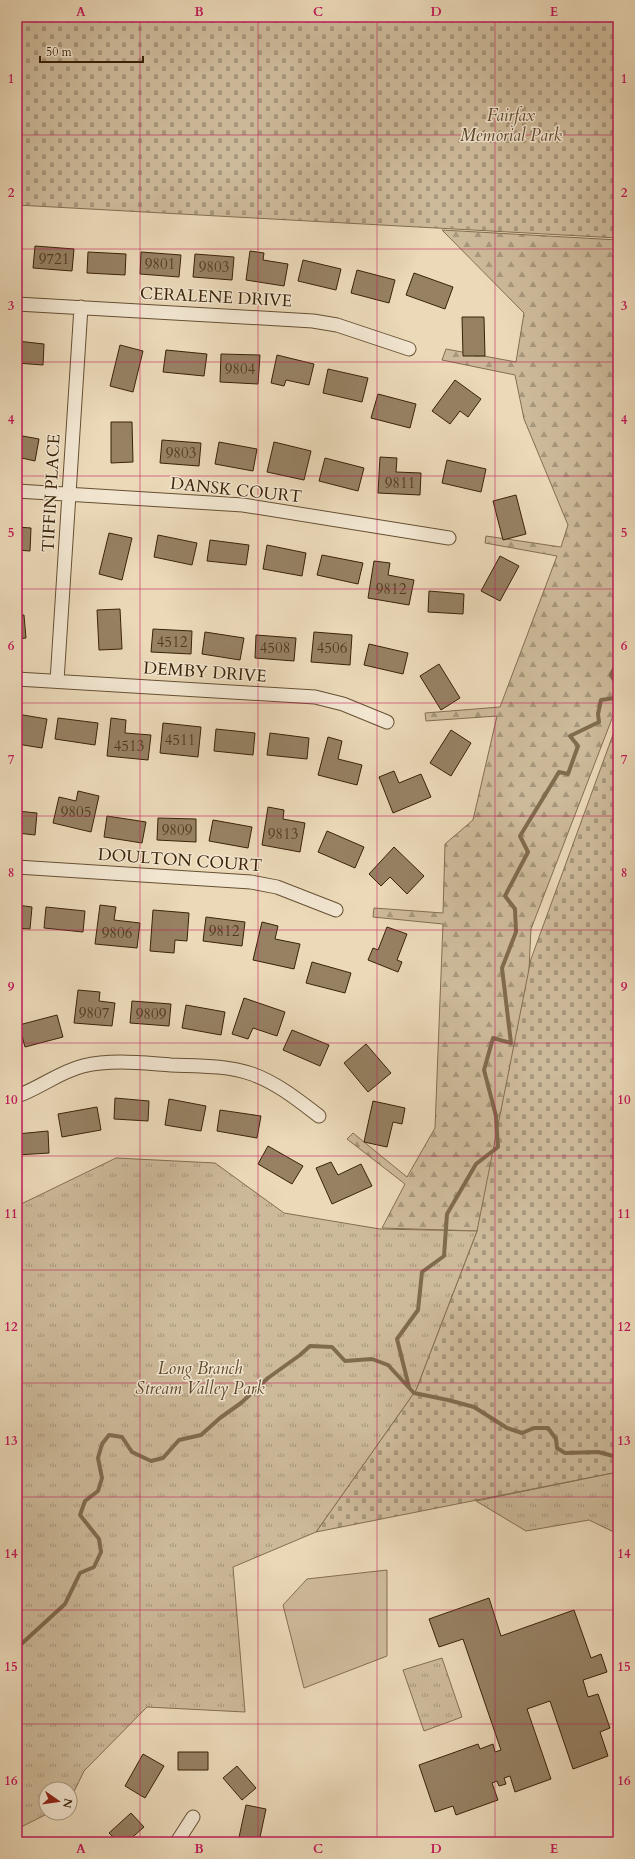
<svg xmlns="http://www.w3.org/2000/svg" width="635" height="1859" viewBox="0 0 635 1859" font-family="Cardo,serif">
	<style>
		.grass { fill: #cdba9a; stroke: #846e50 }
		.forest { fill: url(#forest-firs); stroke: #846e50 }
		.cemetery { fill: url(#cemetery-stones); stroke: #846e50 }
		.park { fill: url(#park-tufts); stroke: #846e50 }
		.lines { fill: none; stroke-linecap: round; stroke-linejoin: round }
		.stream { stroke: #806b4d; stroke-width: 4 }
		.building { fill: #968163; stroke: #3a2207 }
		.minor-casing { stroke: #665033; stroke-width: 15 }
		.minor { stroke: #f2e6d1; stroke-width: 13 }
		.grid { fill: none; stroke: #c2185b; stroke-width: 1; stroke-opacity: 0.55 }
		.labels { text-anchor: middle; dominant-baseline: central; stroke-width: 3; stroke-linejoin: round; paint-order: stroke }
		.number-label { font-size: 15px; fill: #513a1e }
		.park-label { font-size: 17px; font-style: italic; fill: #5f482c; stroke: #f2e6d1 }
		.street-label { font-size: 17px; fill: #3a2207; stroke: #f2e6d1 }
		.neatline { fill: none; stroke: #c2185b; stroke-width: 1.5 }
		.grid-label { font-size: 13px; text-anchor: middle; font-weight: bold; fill: #c2185b }
	</style>
	<defs>
		<pattern id="forest-firs" width="22" height="20" patternUnits="userSpaceOnUse"><rect width="22" height="20" fill="#cdba9a"/><path d="M5 1l3.5 6h-7zM16 11l3.5 6h-7z" fill="#a7977c"/></pattern>
		<pattern id="cemetery-stones" width="16" height="16" patternUnits="userSpaceOnUse"><rect width="16" height="16" fill="#cdba9a"/><path d="M2 7V4a2 2 0 0 1 4 0v3zM10 15v-3a2 2 0 0 1 4 0v3z" fill="#a7977c"/></pattern>
		<pattern id="park-tufts" width="24" height="20" patternUnits="userSpaceOnUse"><rect width="24" height="20" fill="#cdba9a"/><path d="M3 7l-1-3M5 7V3M7 7l1-3M15 17l-1-3M17 17v-4M19 17l1-3" fill="none" stroke="#a7977c"/></pattern>
	</defs>
	<rect width="100%" height="100%" fill="#ebd9b8"/>
	<filter id="stains"><feTurbulence type="fractalNoise" baseFrequency=".005" numOctaves="4"/><feColorMatrix values="0 0 0 0 .2 0 0 0 0 .09 0 0 0 0 .02 0 0 0 .5 -.17"/></filter>
	<radialGradient id="worn" r=".72"><stop offset=".6" stop-color="#630" stop-opacity="0"/><stop offset="1" stop-color="#630" stop-opacity=".3"/></radialGradient>
	<!-- grass -->
	<path class="grass" d="M387 1570V1656L304 1688 283 1605 307 1579Z"/>
	<!-- forest -->
	<path class="forest" d="M442 230 618 240V703L531 929 520 1154 478 1231 382 1228 405 1184 347 1139 353 1133 407 1177 435 1128 443 924 373 917 374 908 443 913 445 844 473 820 497 716 426 721 425 713 500 707 557 556 485 543 486 536 561 547 568 525 524 419 515 375 442 360 446 349 516 362 524 313Z"/>
	<!-- cemetery -->
	<path class="cemetery" d="M17 17H618V238L17 205Z
		M618 721V1472L316 1532 416 1390 477 1231 531 959Z"/>
	<!-- park -->
	<path class="park" d="M116 1158 215 1163 284 1213 380 1229 477 1231 416 1390 316 1532 233 1567 245 1712 147 1707 84 1771 70 1800V1789H46V1813H49L17 1829V1206Z
		M618 1472V1534L589 1520 526 1531 476 1501Z
		M442 1658 462 1717 424 1731 403 1670Z"/>
	<g class="lines">
		<!-- stream -->
		<path class="stream" d="M409 1387 397 1339 418 1310 422 1272 444 1256 447 1214 476 1164 498 1147 496 1116 484 1070 493 1038 511 1043 502 968 516 932 515 909 505 896 528 852 520 836 559 772 568 774 578 746 570 736 599 722 598 714 601 700 615 698 618 687 611 675 618 661
			M17 1648 65 1604 80 1573 94 1567 101 1552 99 1539 80 1515 85 1501 98 1491 102 1478 98 1458 102 1444 109 1435 122 1437 132 1452 151 1461 163 1458 179 1440 201 1435 220 1418 241 1403 268 1378 300 1355 310 1346 332 1347 345 1361 372 1359 388 1365 414 1393 448 1400 474 1407 507 1428 522 1433 534 1428H548L556 1439 557 1448 565 1453 598 1452 617 1457 618 1458"/>
	</g>
	<!-- building -->
	<path class="building" d="M35 246 74 249 72 271 33 268Z
		M17 249H20L17 267Z
		M250 251 264 253 263 260 288 264 284 286 246 280Z
		M88 252 126 254 125 275 87 273Z
		M141 252 181 255 179 277 140 274Z
		M195 254 234 257 232 280 193 277Z
		M303 260 341 269 336 290 298 281Z
		M357 270 395 280 389 303 351 293Z
		M414 273 453 287 445 309 406 295Z
		M462 317H484L485 356H463Z
		M17 341 44 344 43 365 17 363Z
		M120 345 143 351 133 392 110 386Z
		M166 350 207 354 204 376 163 372Z
		M221 354 260 355 258 384 220 382Z
		M277 355 314 364 309 385 286 380 284 386 271 383Z
		M328 369 368 378 362 402 323 393Z
		M455 380 481 399 468 417 460 411 450 424 432 411Z
		M378 394 416 404 410 428 371 418Z
		M111 422H132L133 462 111 463Z
		M17 435 39 439 35 461 17 457Z
		M162 440 201 443 199 466 160 463Z
		M219 442 257 449 253 471 215 464Z
		M274 442 311 451 304 480 267 472Z
		M380 457 397 458 396 472 421 473 420 495 378 493Z
		M325 458 364 468 358 491 319 481Z
		M447 460 486 469 481 492 442 483Z
		M516 495 526 534 503 540 493 501Z
		M17 527 31 528 30 551 17 550Z
		M109 533 132 538 122 580 99 574Z
		M158 535 197 543 192 565 154 557Z
		M210 540 249 545 246 565 207 561Z
		M267 545 306 553 302 576 263 569Z
		M322 555 363 563 358 584 317 575Z
		M500 556 519 566 500 601 481 591Z
		M374 561 390 563 388 575 414 580 409 605 368 598Z
		M429 591 464 594 463 614 428 612Z
		M120 609 122 649 99 650 97 610Z
		M17 615H24L26 638 17 639Z
		M153 629 192 631 191 654 151 652Z
		M205 632 244 638 240 660 202 654Z
		M314 632 352 635 350 665 311 662Z
		M256 635 296 638 294 661 255 658Z
		M369 644 408 653 403 674 364 665Z
		M439 664 460 698 441 710 420 676Z
		M17 714 47 719 42 748 17 744Z
		M58 718 98 723 95 745 55 739Z
		M111 718 126 720 125 733 151 735 148 760 107 756Z
		M163 723 201 727 198 757 160 753Z
		M216 729 255 733 253 755 214 751Z
		M451 730 471 743 451 776 430 763Z
		M270 733 309 738 307 759 267 755Z
		M328 737 342 741 338 759 362 765 357 785 318 775Z
		M394 771 399 783 421 774 431 797 393 813 379 777Z
		M78 791 99 796 91 832 53 823 59 797 76 801Z
		M268 807 284 810 283 819 305 823 300 852 262 845Z
		M17 811 37 813 35 835 17 833Z
		M107 816 146 822 142 843 104 837Z
		M158 818 196 819V842L157 840Z
		M213 820 252 827 248 848 209 841Z
		M327 831 364 847 355 868 318 852Z
		M394 847 424 876 407 894 390 877 381 886 369 874Z
		M17 905 32 907 30 929 17 928Z
		M100 905 116 907 114 920 140 923 137 948 95 944Z
		M46 907 85 911 83 932 44 928Z
		M153 910 189 913 187 941 175 940 174 953 150 951Z
		M206 917 245 922 242 946 203 941Z
		M262 922 278 926 275 939 300 944 294 969 253 960Z
		M387 927 407 934 397 960 402 962 398 972 368 960 373 948 378 950Z
		M312 962 351 973 345 993 306 983Z
		M78 990 100 992 99 1001 115 1003 112 1026 74 1023Z
		M244 998 285 1012 277 1036 253 1028 248 1039 232 1034Z
		M132 1001 171 1004 169 1026 130 1023Z
		M186 1005 225 1012 221 1035 182 1028Z
		M57 1015 63 1037 25 1047 19 1025Z
		M292 1030 329 1045 320 1066 283 1050Z
		M366 1044 391 1073 368 1092 344 1063Z
		M115 1098 149 1101 148 1121 114 1119Z
		M169 1099 206 1106 201 1131 165 1125Z
		M373 1101 405 1108 402 1124 393 1122 387 1147 364 1142Z
		M97 1107 101 1130 62 1137 58 1114Z
		M220 1110 261 1116 257 1138 217 1131Z
		M48 1131 49 1153 17 1155V1134Z
		M268 1146 303 1166 292 1184 258 1164Z
		M331 1162 338 1175 361 1164 372 1186 332 1204 316 1168Z
		M489 1598 501 1636 574 1610 591 1658 601 1654 607 1672 583 1680 588 1697 598 1694 610 1728 600 1732 608 1756 573 1769 550 1701 527 1709 551 1779 515 1792 510 1776 504 1778 506 1784 499 1786 497 1781 492 1783 498 1800 456 1815 453 1806 435 1812 419 1765 478 1744 480 1749 493 1744 495 1752 501 1750 463 1639 439 1647 429 1619Z
		M178 1752H208V1770H178Z
		M143 1754 164 1766 145 1798 125 1786Z
		M237 1766 256 1788 242 1800 223 1778Z
		M246 1805 266 1809 259 1842H238Z
		M131 1813 144 1827 127 1842H118L109 1833Z"/>
	<g class="lines">
		<defs>
			<path id="minor" d="M17 304 313 321 337 325 409 349
				M17 491 243 505 449 538
				M17 679 315 697 343 704 387 722
				M57 681 81 307
				M17 867 251 882 277 887 336 910
				M17 1096C40 1088 59 1072 83 1066 112 1059 142 1063 171 1065 198 1066 226 1065 252 1074 277 1083 298 1100 319 1116
				M177 1842 193 1817"/>
		</defs>
		<!-- minor casing -->
		<use href="#minor" class="minor-casing"/>
		<!-- minor -->
		<use href="#minor" class="minor"/>
	</g>
	<!-- grid -->
	<path class="grid" d="M140 17V1842M258 17V1842M377 17V1842M495 17V1842M17 135H618M17 249H618M17 362H618M17 476H618M17 589H618M17 703H618M17 816H618M17 930H618M17 1043H618M17 1156H618M17 1270H618M17 1383H618M17 1497H618M17 1610H618M17 1724H618"/>
	<g class="labels">
		<!-- number labels -->
		<g class="number-label">
			<text x="54" y="259">9721</text>
			<text x="160" y="264">9801</text>
			<text x="214" y="267">9803</text>
			<text x="240" y="369">9804</text>
			<text x="181" y="453">9803</text>
			<text x="400" y="483">9811</text>
			<text x="391" y="589">9812</text>
			<text x="172" y="642">4512</text>
			<text x="275" y="648">4508</text>
			<text x="332" y="648">4506</text>
			<text x="180" y="740">4511</text>
			<text x="129" y="746">4513</text>
			<text x="76" y="812">9805</text>
			<text x="177" y="830">9809</text>
			<text x="283" y="834">9813</text>
			<text x="224" y="931">9812</text>
			<text x="117" y="933">9806</text>
			<text x="94" y="1013">9807</text>
			<text x="151" y="1014">9809</text>
		</g>
		<!-- park labels -->
		<g class="park-label">
			<text x="511" y="115">Fairfax<tspan x="511" dy="20">Memorial Park</tspan></text>
			<text x="200" y="1368">Long Branch<tspan x="200" dy="20">Stream Valley Park</tspan></text>
		</g>
		<!-- street labels -->
		<g class="street-label">
			<text transform="translate(216 297) rotate(3)">CERALENE DRIVE</text>
			<text transform="translate(236 490) rotate(6)">DANSK COURT</text>
			<text transform="translate(51 493) rotate(-87)">TIFFIN PLACE</text>
			<text transform="translate(205 672) rotate(4)">DEMBY DRIVE</text>
			<text transform="translate(180 860) rotate(4)">DOULTON COURT</text>
		</g>
	</g>
	<!-- margin -->
	<rect width="635" height="1859" fill="none" stroke="#ebd9b8" stroke-width="44"/>
	<!-- north arrow -->
	<g transform="translate(58 1801) rotate(103)"><circle r="19" fill="#f2e6d1" stroke="#a89880"/>
	<path d="M0-3L7 15L0 10L-7 15Z" fill="#8f2418"/>
	<text y="-6" font-size="11" font-weight="bold" text-anchor="middle" fill="#3a2207">N</text>
	</g>
	<!-- scale -->
	<path d="M40 56v6h103v-6" fill="none" stroke="#3a2207" stroke-width="2"/>
	<text x="46" y="56" font-size="12" fill="#3a2207" stroke="#f2e6d1" stroke-width="3" paint-order="stroke">50 m</text>
	<rect x="22" y="22" width="591" height="1815" class="neatline"/>
	<g class="grid-label">
		<text x="81" y="16">A</text>
		<text x="199" y="16">B</text>
		<text x="318" y="16">C</text>
		<text x="436" y="16">D</text>
		<text x="554" y="16">E</text>
		<text x="11" y="83">1</text>
		<text x="624" y="83">1</text>
		<text x="11" y="197">2</text>
		<text x="624" y="197">2</text>
		<text x="11" y="310">3</text>
		<text x="624" y="310">3</text>
		<text x="11" y="424">4</text>
		<text x="624" y="424">4</text>
		<text x="11" y="537">5</text>
		<text x="624" y="537">5</text>
		<text x="11" y="650">6</text>
		<text x="624" y="650">6</text>
		<text x="11" y="764">7</text>
		<text x="624" y="764">7</text>
		<text x="11" y="877">8</text>
		<text x="624" y="877">8</text>
		<text x="11" y="991">9</text>
		<text x="624" y="991">9</text>
		<text x="11" y="1104">10</text>
		<text x="624" y="1104">10</text>
		<text x="11" y="1218">11</text>
		<text x="624" y="1218">11</text>
		<text x="11" y="1331">12</text>
		<text x="624" y="1331">12</text>
		<text x="11" y="1445">13</text>
		<text x="624" y="1445">13</text>
		<text x="11" y="1558">14</text>
		<text x="624" y="1558">14</text>
		<text x="11" y="1671">15</text>
		<text x="624" y="1671">15</text>
		<text x="11" y="1785">16</text>
		<text x="624" y="1785">16</text>
		<text x="81" y="1853">A</text>
		<text x="199" y="1853">B</text>
		<text x="318" y="1853">C</text>
		<text x="436" y="1853">D</text>
		<text x="554" y="1853">E</text>
	</g>
	<rect width="100%" height="100%" filter="url(#stains)"/>
	<rect width="100%" height="100%" fill="url(#worn)"/>
</svg>
